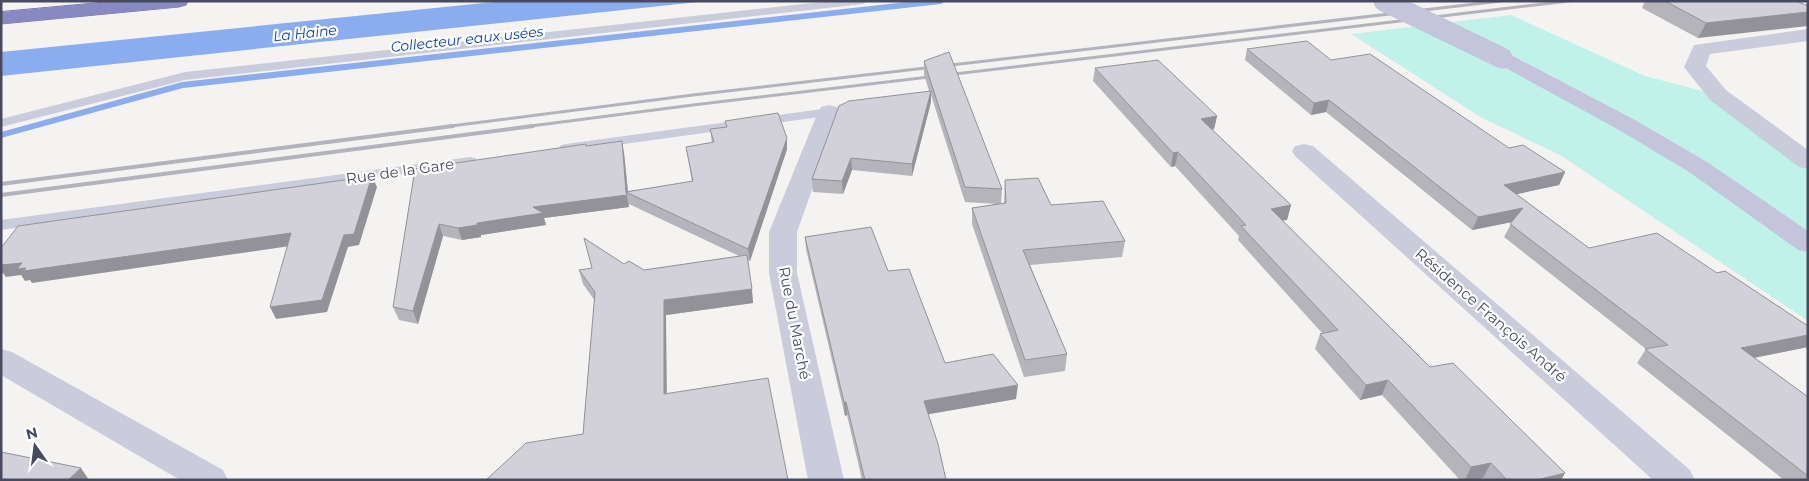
<svg xmlns="http://www.w3.org/2000/svg" width="1809" height="481" viewBox="0 0 1809 481" font-family="Montserrat,sans-serif">
	<style>
		.green { fill: #c0f2ea }
		.water { fill: #8badf0 }
		.lines { fill: none; stroke-linecap: round; stroke-linejoin: round }
		.stream { fill: #8badf0; fill-rule: evenodd }
		.highway-casing { stroke: #7374ad; stroke-width: 1 }
		.lane { fill: #cbccdb; fill-rule: evenodd }
		.street { fill: #cbccdb; fill-rule: evenodd }
		.secondary { fill: #c4c4db; fill-rule: evenodd }
		.highway { fill: #8889c1; fill-rule: evenodd }
		.rail-far1 { stroke: #b4b3bc; stroke-width: 3 }
		.rail { stroke: #b4b3bc; stroke-width: 4 }
		.secondary-bridge { stroke: #c4c4db; stroke-width: 21 }
		.wall { fill: #b5b4bb }
		.shaded-wall { fill: #939298 }
		.building { fill: #d2d1d9; stroke: #939298 }
		.labels { text-anchor: middle; dominant-baseline: central; stroke-width: 4.5; stroke-linejoin: round; paint-order: stroke }
		.far-water-label { font-size: 14px; font-style: italic; fill: #0740b5; stroke: #fff }
		.street-label { font-size: 15px; fill: #484a60; stroke: #fff }
	</style>
	<rect width="100%" height="100%" fill="#f4f3f2"/>
	<!-- green -->
	<path class="green" d="M1511 15 1645 76 1718 95 1808 162V321L1560 155 1482 118 1351 34Z"/>
	<!-- water -->
	<path class="water" d="M504 1H707L1 76V52Z"/>
	<g class="lines">
		<!-- stream -->
		<path class="stream" d="M916 1H945L941 4 183 88 1 138V132L182 82Z"/>
		<defs>
			<path id="highway" d="M117 1H188L186 5 179 7 1 24V12Z"/>
		</defs>
		<!-- highway casing -->
		<use href="#highway" class="highway-casing"/>
		<!-- lane -->
		<path class="lane" d="M830 1H868L863 4 185 80 1 127V119L185 72Z
			M829 108 834 109 836 112 834 115 566 152 561 151 559 148 561 145 566 144Z
			M470 157 475 158 477 161 475 164 1 230V220Z"/>
		<!-- street -->
		<path class="street" d="M1808 29V41L1710 54 1706 66 1726 90 1808 150V169L1799 167 1710 100 1684 67 1694 45Z
			M829 105 837 107 840 112 797 232V273L844 480H808L769 273V232L818 112 821 107Z
			M1304 144 1313 146 1690 470 1695 480H1653L1295 156 1292 151 1295 146Z
			M1 349 12 352 223 470 228 480H180L1 375Z"/>
		<!-- secondary -->
		<path class="secondary" d="M1502 52 1509 54 1635 120 1707 162 1808 231V252L1798 250 1689 172 1619 130 1495 62 1492 58 1495 54Z"/>
		<!-- highway -->
		<use href="#highway" class="highway"/>
		<!-- rail-far1 -->
		<path class="rail-far1" d="M443 127 693 95 1501 1
			M523 127 693 105 1569 1"/>
		<!-- rail -->
		<path class="rail" d="M1 184 453 126
			M1 195 533 126"/>
		<!-- secondary-bridge -->
		<path class="secondary-bridge" d="M1384 1 1502 58"/>
	</g>
	<!-- wall -->
	<path class="wall" d="M1645 1H1796L1698 38 1642 8Z
		M1247 49 1331 60 1509 148 1565 172 1559 185 1516 194 1589 248 1808 347 1754 358 1808 397V480H1784L1637 363 1646 349 1504 237 1512 222 1472 230 1326 112 1311 115 1245 60Z
		M924 61 1002 189 1001 204 1004 203 1005 180 1051 205 1125 241 1122 257 1030 265 1067 354 1065 371 1024 377 972 224V208L997 204 965 202 931 95V102L912 176 852 170 843 194 813 192 812 179 929 91 924 74Z
		M1095 68 1217 116 1214 129 1212 130 1291 205 1287 220H1282L1430 367 1561 480H1484L1483 478 1477 480H1460L1382 395 1360 400 1315 349 1320 334 1322 333 1238 240 1239 236 1175 166 1171 167 1093 81Z
		M725 121 787 149 750 261 748 260 753 303 666 315 583 434 595 301 583 284 579 270 592 268 584 238 624 264 644 270 739 256 629 204V207L544 218 546 225 481 235V237L462 240 443 236 418 324 399 320 393 307 415 169 587 146 624 153 628 191 692 182 686 147 712 143 710 129 726 127Z
		M805 237 888 271 945 363 1016 399 928 414 946 480H862L847 415 845 416 806 249Z"/>
	<!-- shaded-wall -->
	<path class="shaded-wall" d="M1808 12V26L1698 38 1706 23Z
		M931 91V102L912 176V164Z
		M1329 100 1326 112 1311 115 1314 103Z
		M1217 116 1214 129 1199 133 1201 119Z
		M787 138V149L750 261 748 249Z
		M622 141 624 153 628 193 626 192Z
		M1178 152 1175 166 1171 167 1173 153Z
		M851 158 852 170 843 194 842 181Z
		M1565 172 1559 185 1499 198 1504 185Z
		M372 176 377 187 359 245 348 247 327 312 276 319 270 307Z
		M626 192 629 207 544 218 546 225 481 235V237L462 240 458 228 533 207Z
		M1291 205 1287 220 1267 223 1271 209Z
		M1523 208 1517 221 1472 230 1478 217Z
		M439 224 443 236 418 324 413 311Z
		M291 233 297 245 32 283 30 280 25 281 21 275 6 277 3 273H1V260Z
		M752 289 753 303 666 315 667 408 664 394V300Z
		M1808 335V347L1732 362 1741 348Z
		M1388 380 1382 395 1360 400 1366 385Z
		M1018 385 1016 399 924 415V401Z
		M844 402H846L847 415 845 416Z
		M1491 463 1483 478 1477 480H1465L1471 467Z
		M81 468 89 480H68Z
		M1565 473 1561 480H1537Z"/>
	<!-- building -->
	<path class="building" d="M1665 1H1796L1808 6V12L1706 23Z
		M1307 41 1331 60 1370 54 1509 148 1523 145 1565 172 1504 185 1589 248 1657 233 1717 273 1725 271 1808 326V335L1741 348 1808 397V476L1645 349 1668 345 1510 224 1523 208 1478 217 1329 100 1314 103 1247 49Z
		M949 52 1002 189 965 187 924 61Z
		M1158 60 1217 116 1201 119 1291 205 1271 209 1430 367 1453 363 1565 473 1537 480H1507L1491 463 1471 467 1388 380 1366 385 1320 334 1338 330 1241 226 1246 225 1178 152 1173 153 1095 68Z
		M931 91 912 164 851 158 842 181 812 179 839 106 849 101Z
		M778 113 787 138 748 249 626 192 627 195 533 207 543 213 477 223V225L458 228 439 224 413 311 393 307 415 169 586 144V146L622 141 626 192 693 181 686 147 714 142 710 129 727 127 725 121Z
		M372 176 354 234 344 235 322 300 270 307 291 233 24 271 26 268 17 269 22 263 1 265V261L2 260H1V248L18 226Z
		M1038 178 1051 205 1103 201 1125 241 1023 250 1067 354 1025 360 972 208 1006 203 1005 180Z
		M871 227 888 271 909 269 945 363 993 354 1018 385 924 401 938 444 946 480H865L846 402H844L805 237Z
		M584 238 624 264 629 261 644 270 747 255 752 289 664 300V394L768 378 788 480H486L526 443 583 434 595 292 579 270 592 268Z
		M1 452 81 468 68 480H1Z"/>
	<g class="labels">
		<!-- far-water labels -->
		<g class="far-water-label">
			<text transform="translate(305 33) rotate(-6)">La Haine</text>
			<text transform="translate(467 39) rotate(-6)">Collecteur eaux usées</text>
		</g>
		<!-- street labels -->
		<g class="street-label">
			<text transform="translate(400 171) rotate(-8)">Rue de la Gare</text>
			<text transform="translate(1491 315) rotate(41)">Résidence François André</text>
			<text transform="translate(795 323) rotate(79)">Rue du Marché</text>
		</g>
	</g>
	<!-- border -->
	<rect width="1809" height="481" fill="none" stroke="#484a60" stroke-width="5"/>
	<!-- north arrow -->
	<g transform="translate(35 446) rotate(346)" stroke="#ffffff" stroke-width="4" paint-order="stroke">
	<path d="M0-4L9 19L0 12L-9 19Z" fill="#484a60"/>
	<text y="-8" font-size="14" font-weight="bold" text-anchor="middle" fill="#484a60">N</text>
	</g>
</svg>
